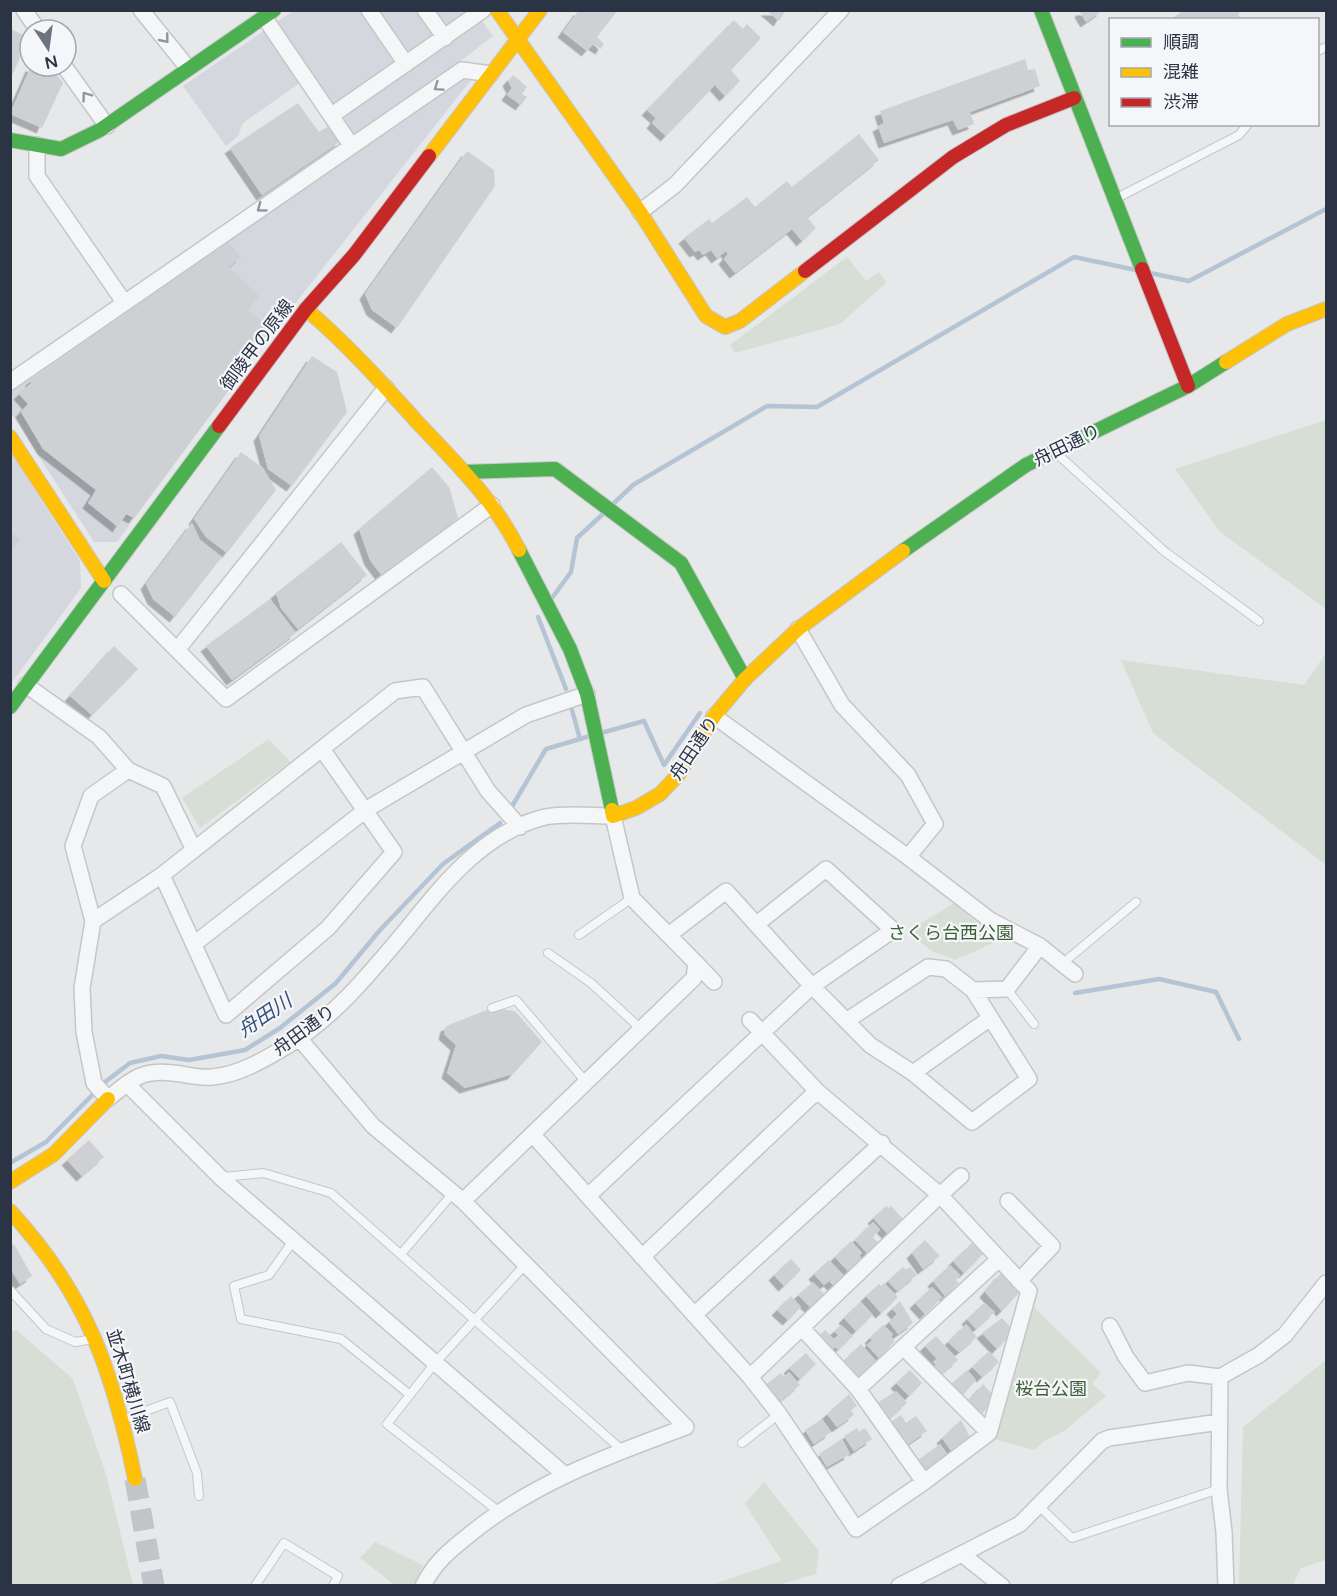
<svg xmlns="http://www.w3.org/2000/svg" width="1337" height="1596" viewBox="0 0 1337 1596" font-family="'Varela Round','Noto Sans JP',sans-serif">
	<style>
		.built { fill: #d4d7dd }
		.green { fill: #d6ded6 }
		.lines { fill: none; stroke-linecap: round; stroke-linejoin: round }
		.stream { stroke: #b4c4d5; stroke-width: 4.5 }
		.building { fill: #ced0d3; filter: url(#shadow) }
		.secondary-tunnel { stroke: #c1c4c9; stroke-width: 21; stroke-dasharray: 21 10; stroke-linecap: butt }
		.lane-casing { stroke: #c4c6c8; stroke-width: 10 }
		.street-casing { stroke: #c4c6c8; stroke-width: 18 }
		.fast-casing { stroke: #c4c6c8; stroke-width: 16 }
		.slow-casing { stroke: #c4c6c8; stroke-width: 16 }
		.jam-casing { stroke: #c4c6c8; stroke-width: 16 }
		.lane { stroke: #f5f6f7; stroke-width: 8 }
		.street { stroke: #f5f6f7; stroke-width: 15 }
		.fast { stroke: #4caf50; stroke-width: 14 }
		.slow { stroke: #ffc107; stroke-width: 14 }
		.jam { stroke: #c62828; stroke-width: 14 }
		.oneway { stroke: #90959e }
		.labels { text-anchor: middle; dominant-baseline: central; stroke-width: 4.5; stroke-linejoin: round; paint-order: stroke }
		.street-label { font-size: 18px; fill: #2b3445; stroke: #f4f6f9 }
		.park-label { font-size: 18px; fill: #3f6138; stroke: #f4f6f9 }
		.water-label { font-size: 20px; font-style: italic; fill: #34527a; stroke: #f4f6f9 }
	</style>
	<defs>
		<filter id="shadow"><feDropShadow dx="-5.5" dy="5.5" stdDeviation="0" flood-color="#0004"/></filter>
	</defs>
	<rect width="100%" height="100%" fill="#e6e8ea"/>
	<!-- built -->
	<path class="built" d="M293 11H475L493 36 454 66 355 133H350L301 82 243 123 238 136 226 146 183 86Z
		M464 73 471 80 257 352 117 542H94L11 413V387Z
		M11 453 80 561 81 588 11 684Z"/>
	<!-- green -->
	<path class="green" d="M847 257 866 281 879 272 887 282 840 324 735 353 730 345Z
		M1326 420V609L1220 532 1175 469Z
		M1326 653V865L1153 733 1121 660 1304 685Z
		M269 739 290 762 200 828 182 798Z
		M954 903 998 941 955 960 932 951 907 932Z
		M1030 1303 1101 1373 1092 1384 1106 1396 1063 1432 1044 1441 1034 1450 995 1439Z
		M16 1330 73 1379 106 1474 133 1585H11L10 1333Z
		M1326 1360V1560L1301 1568 1293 1585H1239L1243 1427Z
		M764 1482 819 1551 816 1574 777 1585H711L782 1561 745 1504Z
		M375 1542 423 1565 414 1585H395L360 1558Z"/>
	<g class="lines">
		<!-- stream -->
		<path class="stream" d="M1150 273 1189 281 1326 209
			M612 505 633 485 767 406 817 407 1074 257 1136 270
			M552 598 571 572 577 538 604 513
			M538 617 566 689
			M601 733 644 721 664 765 700 713
			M580 739 590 736
			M511 808 546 749 580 739 572 710
			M1075 993 1159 979 1216 992 1239 1039
			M10 1163 46 1142 105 1082 130 1063 161 1056 189 1060 245 1050 280 1028 336 983 380 930 443 864 500 823"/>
	</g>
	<!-- building -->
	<path class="building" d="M579 10H618L597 37 604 44 601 49 593 44 587 51 563 32Z
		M766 10H786L779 21Z
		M1082 10H1103L1086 22 1080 12Z
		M1184 10H1244L1238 14 1241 20H1170Z
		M734 20 743 29 747 24 761 38 731 70 740 81 725 96 715 85 666 136 652 123 656 118 647 110Z
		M11 29 29 38 10 80V30Z
		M1025 59 1028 70 1035 69 1040 86 970 112 974 124 958 130 953 120 884 143 878 126 884 123 880 111Z
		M31 66H50L63 83 42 128 10 114Z
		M513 75 527 87 522 94 527 97 521 105 507 95 512 88 508 81Z
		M298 103 319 132 330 125 341 141 262 195 230 148Z
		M859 134 879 160 807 217 816 228 802 241 792 229 735 273 724 259 728 254 726 251 717 258 711 250 703 255 699 250 695 252 684 238 709 219 712 223 747 197 755 207 787 181 792 187Z
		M467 151 494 170 495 186 397 328 372 310 365 294Z
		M228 241 241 257 229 267 259 296 248 311 268 325 251 348 257 352 134 518 126 514 118 527 88 503 96 490 43 449 21 412 28 404 19 394 31 383V380Z
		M312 356 337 372 347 412 292 486 268 469 259 436Z
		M241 452 263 468 276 490 227 553 206 537 194 519Z
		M432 467 449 487 458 518 383 577 370 560 359 529Z
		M192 523 200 540 222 557 175 617 153 599 146 584Z
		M10 531 20 539 10 550Z
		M341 542 367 575 298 629 281 608 276 593Z
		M270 599 296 633 232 680 206 646Z
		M114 646 138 669 92 715 70 696Z
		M492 1008 515 1011 542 1042 513 1074 465 1088 447 1073 456 1045 444 1034 446 1026Z
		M89 1140 104 1157 82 1176 67 1160Z
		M886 1206 889 1208 891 1206 903 1219 888 1234 873 1218Z
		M873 1222 880 1230 872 1237 879 1243 868 1254 855 1240Z
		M925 1240 940 1256 923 1269 912 1253Z
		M851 1241 862 1253 859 1256 862 1260 849 1272 835 1257Z
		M972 1243 983 1254 964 1273 953 1261Z
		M14 1244 32 1276 20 1284 10 1268V1246Z
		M791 1259 801 1270 784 1286 774 1275Z
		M829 1260 845 1277 835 1287 829 1281 824 1285 814 1274Z
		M950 1265 960 1275 956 1280 959 1283 945 1296 933 1281Z
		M903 1267 906 1270 910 1267 917 1275 897 1291 888 1281Z
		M1001 1273 1019 1293 1002 1311 985 1292Z
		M813 1282 826 1296 812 1309 798 1295Z
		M884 1283 898 1297 881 1313 866 1296 879 1284 881 1286Z
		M932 1287 942 1297 925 1314 915 1303Z
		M791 1296 801 1307 788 1320 777 1310Z
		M900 1301 913 1323 898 1334 889 1322 897 1314 892 1309Z
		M860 1302 873 1315 856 1331 844 1318Z
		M984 1303 995 1312 976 1329 967 1319Z
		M1002 1318 1012 1329V1333L997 1349 982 1333Z
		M966 1324 977 1337 959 1352 948 1342Z
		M841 1325 853 1336 838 1350 835 1347 831 1351 818 1337 825 1330 834 1339 838 1335 834 1331Z
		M883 1325 893 1334 891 1337 895 1341 883 1353 886 1356 881 1360 867 1345 872 1340 870 1338Z
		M936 1336 958 1360 940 1375 933 1368 936 1365 933 1362 937 1359 925 1346Z
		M861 1344 876 1361 858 1378 843 1362Z
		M989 1351 999 1362 982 1377 972 1367Z
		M806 1353 816 1364 800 1379 789 1368Z
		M910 1370 922 1383 909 1396 896 1383Z
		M967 1370 976 1380 963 1395H960L951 1384Z
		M789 1372 800 1385 778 1403 764 1386 781 1373 784 1377Z
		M983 1384 993 1395 988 1400 991 1404 981 1414 969 1401Z
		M896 1391 907 1403 888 1420 877 1403Z
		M849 1394 857 1406 851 1410 854 1415 837 1427 827 1414Z
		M901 1415 906 1423 916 1416 927 1431 907 1445 889 1423Z
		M822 1419 831 1432 814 1444 805 1430Z
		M961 1420 971 1439 954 1455 942 1438Z
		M857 1428 859 1432 865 1428 872 1439 854 1451 844 1436Z
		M842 1439 850 1454 827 1467 819 1454Z
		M940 1444 948 1455 923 1473 915 1462Z"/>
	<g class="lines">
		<!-- secondary-tunnel -->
		<path class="secondary-tunnel" d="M135 1479 154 1586"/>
		<defs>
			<path id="lane" d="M1318 51 1326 47
				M1117 198 1239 135 1248 124
				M1055 452 1164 551 1259 621
				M579 935 632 898
				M548 953 591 983 641 1029
				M1063 963 1136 902
				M1007 989 1034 1024
				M492 1008 516 1000 586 1082
				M223 1177 263 1173 331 1193 622 1450
				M293 1241 269 1275 234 1286 241 1319 341 1339 409 1394
				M401 1254 453 1193
				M10 1290 46 1329 75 1342 94 1339
				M124 1419 170 1402 197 1473 199 1496
				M742 1443 779 1414
				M1039 1506 1072 1538 1219 1489
				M498 1511 387 1424 435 1363 525 1265
				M255 1586 284 1543 338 1576 333 1586"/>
			<path id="street" d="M24 10 38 30
				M141 10 188 68
				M369 10 406 64
				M425 10 445 38
				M264 17 351 145
				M64 66 107 126
				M332 115 483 10
				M37 145V176L124 302
				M640 212 675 185 841 10
				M10 382 462 70 491 74
				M121 594 226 699 492 505
				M177 650 386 388
				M26 685 99 737 128 770 163 786 194 850
				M714 716 908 857 935 824 908 775 842 705 798 629
				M128 770 91 796 73 846 93 921 82 988 84 1032 94 1083 108 1099C135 1076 145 1068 181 1074 191 1076 202 1078 212 1077 239 1075 265 1059 287 1046 335 1017 371 972 407 929 444 883 484 832 545 817 566 813 592 816 613 816L632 898 696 963 694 978 463 1201
				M908 857 990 920 1040 946 1007 989 973 990
				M162 875 395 691 423 687 488 791 520 827
				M93 921 162 875 226 1015 328 928 394 852 322 749
				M758 923 826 869 893 930 812 986 870 1045 913 1073 972 1122 1029 1079 973 990 946 969 928 967 846 1021
				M194 944 367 809 526 715 587 694
				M1040 946 1075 974
				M696 963 714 982
				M299 1038 373 1126 463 1201 686 1427C610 1455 532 1483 469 1535 449 1551 434 1563 423 1586
				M913 1073 989 1019
				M127 1084 220 1177 565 1475
				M533 1135 750 1377 779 1414 856 1529 924 1482 989 1433 1029 1291 940 1195 961 1176
				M588 1196 812 986 726 891 670 934
				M1008 1201 1052 1246 1019 1281
				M642 1257 817 1091
				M694 1315 882 1143
				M1110 1326 1126 1357 1145 1383 1188 1373 1220 1377
				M802 1328 858 1389 924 1482
				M903 1347 989 1433
				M750 1377 940 1195 817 1091 750 1020
				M858 1389 999 1259
				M963 1555 1002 1586
				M899 1586 1020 1524 1102 1441 1109 1438 1219 1422
				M1226 1586 1224 1532 1219 1489 1220 1377 1259 1355 1285 1335 1326 1283"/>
			<path id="fast" d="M1041 10 1142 269
				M10 140 61 149 100 130 274 10
				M464 472 555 469 681 563 745 679
				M519 550 570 649 587 694 612 810
				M903 551 1026 465 1188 386 1226 362
				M10 707 219 426"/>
			<path id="slow" d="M497 10 640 212 706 316 725 327 740 321 805 271
				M429 156 540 10
				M306 309C347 344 383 384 419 424 457 464 494 500 519 550
				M1226 362 1287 324 1326 309
				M10 437 104 581
				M612 810 613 816 636 808 660 794 678 775 714 716 745 679 798 629 903 551
				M10 1182 54 1154 108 1099
				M10 1211C86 1293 113 1371 135 1479"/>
			<path id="jam" d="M1142 269 1188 386
				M805 271 953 157 1006 125 1074 98
				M219 426 306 309 354 255 429 156"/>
		</defs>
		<!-- lane casing -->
		<use href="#lane" class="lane-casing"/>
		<!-- street casing -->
		<use href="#street" class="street-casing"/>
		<!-- fast casing -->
		<use href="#fast" class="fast-casing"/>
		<!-- slow casing -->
		<use href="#slow" class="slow-casing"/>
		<!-- jam casing -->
		<use href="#jam" class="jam-casing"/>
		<!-- lane -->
		<use href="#lane" class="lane"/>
		<!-- street -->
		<use href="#street" class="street"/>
		<!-- fast -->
		<use href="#fast" class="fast"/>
		<!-- slow -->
		<use href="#slow" class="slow"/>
		<!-- jam -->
		<use href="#jam" class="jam"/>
	</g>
	<!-- one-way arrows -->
	<defs><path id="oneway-chevron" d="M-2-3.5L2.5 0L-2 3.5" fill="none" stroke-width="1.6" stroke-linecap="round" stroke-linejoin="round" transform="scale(1.5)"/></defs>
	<g class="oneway">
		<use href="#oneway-chevron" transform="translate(165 39) rotate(51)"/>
		<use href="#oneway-chevron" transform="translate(438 87) rotate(145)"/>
		<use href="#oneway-chevron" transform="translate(86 96) rotate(-126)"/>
		<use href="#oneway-chevron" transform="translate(261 208) rotate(144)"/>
	</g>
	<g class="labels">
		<!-- street labels -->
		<g class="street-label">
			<text transform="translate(257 345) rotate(-53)">御陵甲の原線</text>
			<text transform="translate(1067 445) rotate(-26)">舟田通り</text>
			<text transform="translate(694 748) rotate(-56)">舟田通り</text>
			<text transform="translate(304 1030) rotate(-36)">舟田通り</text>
			<text transform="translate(128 1381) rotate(73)">並木町横川線</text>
		</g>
		<!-- park labels -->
		<g class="park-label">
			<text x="951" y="933">さくら台西公園</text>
			<text x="1051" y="1389">桜台公園</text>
		</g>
		<!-- water labels -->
		<g class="water-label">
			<text transform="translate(265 1016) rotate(-34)">舟田川</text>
		</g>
	</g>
	<!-- border -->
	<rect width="1337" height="1596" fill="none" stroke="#2b3445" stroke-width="24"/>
	<!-- legend -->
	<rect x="1109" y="18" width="210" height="108" fill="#f4f6f9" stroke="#a4a8b1" stroke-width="1.5"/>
	<rect x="1121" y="38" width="30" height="9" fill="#4caf50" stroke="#a4a8b1" stroke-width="1.5"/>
	<text x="1163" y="48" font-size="18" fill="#2b3445">順調</text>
	<rect x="1121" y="68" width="30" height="9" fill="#ffc107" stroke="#a4a8b1" stroke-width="1.5"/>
	<text x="1163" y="78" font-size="18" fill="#2b3445">混雑</text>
	<rect x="1121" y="98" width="30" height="9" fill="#c62828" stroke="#a4a8b1" stroke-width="1.5"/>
	<text x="1163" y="108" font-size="18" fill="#2b3445">渋滞</text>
	<!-- north arrow -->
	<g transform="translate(48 48) rotate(167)"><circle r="28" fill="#f4f6f9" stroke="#a4a8b1" stroke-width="1.5"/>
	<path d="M0-4.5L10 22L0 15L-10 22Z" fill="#6c737f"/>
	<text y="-9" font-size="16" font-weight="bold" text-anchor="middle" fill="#2b3445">N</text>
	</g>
</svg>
